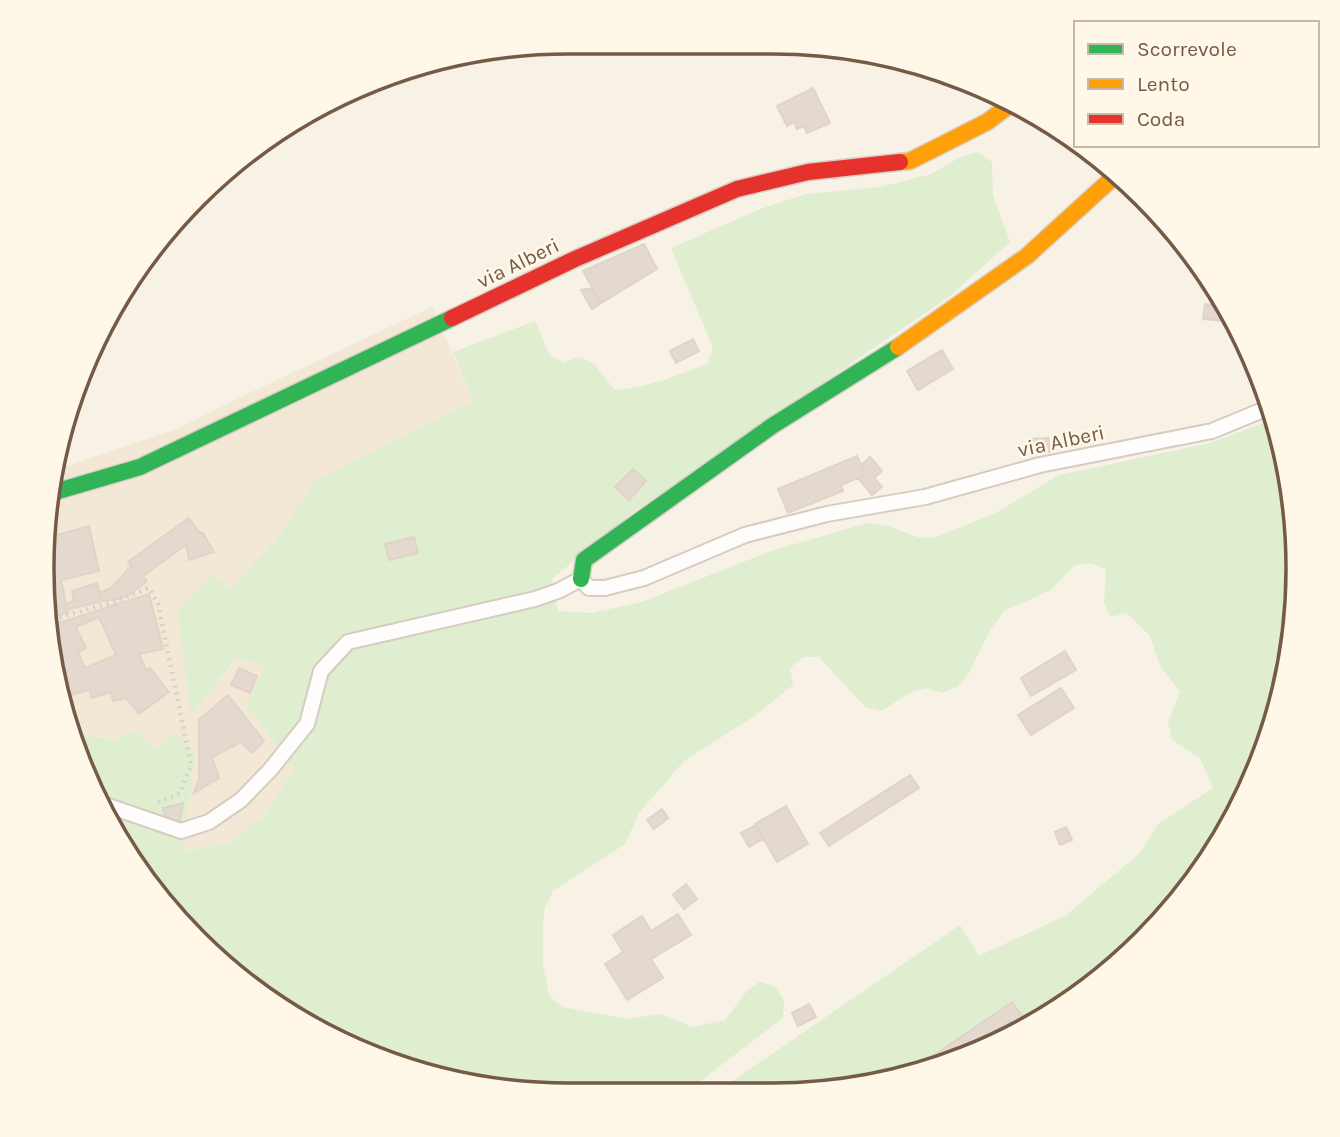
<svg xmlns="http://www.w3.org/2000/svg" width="1340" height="1137" viewBox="0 0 1340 1137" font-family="Karla,sans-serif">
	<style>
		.residential { fill: #f3e8d6 }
		.green { fill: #e0eed0 }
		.building { fill: #e3d9ce; stroke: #e0d4c8; stroke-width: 2; fill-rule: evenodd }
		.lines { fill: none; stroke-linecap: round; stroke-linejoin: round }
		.lane-casing { stroke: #d6ccc2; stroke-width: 18 }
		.fast-casing { stroke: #d7cdc3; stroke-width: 19 }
		.slow-casing { stroke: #d7cdc3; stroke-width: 19 }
		.jam-casing { stroke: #d7cdc3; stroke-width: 19 }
		.path { stroke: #d7d0c8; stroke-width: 4.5; stroke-dasharray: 2 5; stroke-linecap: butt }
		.lane { stroke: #fefdfb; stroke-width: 14 }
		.fast { stroke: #30b455; stroke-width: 16 }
		.slow { stroke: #ff9f0a; stroke-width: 16 }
		.jam { stroke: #e5322d; stroke-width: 16 }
		.labels { text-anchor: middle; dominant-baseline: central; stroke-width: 5; stroke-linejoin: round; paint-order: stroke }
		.street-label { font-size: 21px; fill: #755a46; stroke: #fff7e7 }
		.rim { fill: none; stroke: #755a46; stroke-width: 3.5 }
	</style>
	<rect width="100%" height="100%" fill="#f7f1e6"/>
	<!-- residential -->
	<path class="residential" d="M432 307 473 401 313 482 282 532 231 589 192 715 238 658 266 665 246 706 295 768 264 816 230 843 183 851 195 752 177 734 154 748 71 730 46 637V500L55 470 179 428 241 397Z"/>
	<!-- green -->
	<path class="green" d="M978 152 992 162 993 195 1010 242 950 296 632 513 552 579 558 611 591 613 642 602 771 551 868 523 885 525 917 537 933 538 994 514 1059 475 1210 443 1274 419 1288 466 1298 569 1288 672 1258 770 1209 861 1144 941 1064 1006 973 1055 874 1085 772 1095H712L960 925 979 956 1065 916 1140 853 1158 824 1213 788 1200 758 1172 740 1168 723 1180 692 1160 666 1150 636 1127 613 1110 617 1104 602 1106 570 1092 563 1075 565 1051 590 1004 611 990 630 968 675 957 687 942 693 926 688 911 692 881 711 865 707 819 657H803L790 668 793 685 756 715 684 761 639 813 625 844 553 891 545 907 543 925V964L549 996 563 1007 627 1019 660 1014 692 1027 725 1020 746 992 759 982 774 986 784 1000 783 1018 682 1095 534 1094 400 1067 306 1025 221 964 131 861 82 770 71 730 113 740 135 730 154 748 177 734 195 752 184 851 230 843 264 816 295 768 246 706 265 665 237 658 191 716 177 610 212 575 231 589 282 532 313 482 473 401 453 352 535 321 549 354 563 363 579 357 594 364 615 390C647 388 678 375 707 364L713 348 671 248 763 208 806 194 880 187 897 183 931 174 962 156Z"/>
	<!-- building -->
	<path class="building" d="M813 88 830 123 807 133 804 126 797 129 794 122 787 126 777 106Z
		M644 244 657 269 601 303 583 271Z
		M592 288 601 303 592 309 581 290Z
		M1205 304 1220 306 1228 321 1203 319Z
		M693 339 699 351 676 363 670 351Z
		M942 350 953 369 918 390 907 371Z
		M1048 438 1050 452 1033 454 1032 439Z
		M857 456 865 475 841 485 843 491 788 513 778 489Z
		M870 457 882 471 874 478 882 487 872 495 858 478 865 475 861 465Z
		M633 469 646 481 629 500 615 487Z
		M189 518 199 532 203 533 214 552 189 560 186 545 143 576 147 581 132 593 119 599 102 601 99 593 111 588 131 566 128 562Z
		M46 520H50L54 536 89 526 99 571 61 580 68 613 46 618Z
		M414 537 418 553 389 560 385 544Z
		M97 583 102 601 67 610 66 604 74 601 72 591Z
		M149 594 163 649 139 654 146 670 150 668 169 692 139 714 126 698 113 701 111 692 91 698 90 690 62 697 46 627ZM99 617 116 655 85 668 78 652 86 648 76 627Z
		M1065 651 1076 670 1031 696 1021 678Z
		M239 668 257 676 250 693 231 685Z
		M1061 688 1074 708 1031 735 1018 715Z
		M228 695 264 741 252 753 241 742 212 757 219 778 194 793 199 778V720Z
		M910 775 919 788 829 846 820 833Z
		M183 803 179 824 166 819 163 808Z
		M786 806 808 844 777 862 755 824Z
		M662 809 668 818 654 829 647 820Z
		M756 825 763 839 749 847 741 833Z
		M1066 827 1072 840 1060 845 1055 832Z
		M686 884 697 899 684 909 673 895Z
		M678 914 691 935 651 959 663 978 627 1000 605 964 623 952 613 935 642 916 651 931Z
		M1012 1002 1029 1025 1017 1031 1010 1021 949 1062 905 1075Z
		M809 1004 816 1017 798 1026 792 1013Z"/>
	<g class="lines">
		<defs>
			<path id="lane" d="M100 803 181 831 209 822 241 800 270 770 307 724 321 671 348 642 535 599 558 591 581 579 589 588H605L644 578 745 535 827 514 925 497 1040 465 1212 431 1270 407"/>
			<path id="fast" d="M48 494 140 467 452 318
				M581 579 584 560 772 426 898 347"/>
			<path id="slow" d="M900 162 910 161 987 122 1014 102
				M898 347 1027 256 1117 174"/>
			<path id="jam" d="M452 318 575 259 737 189 808 172 900 162"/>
		</defs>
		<!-- lane casing -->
		<use href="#lane" class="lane-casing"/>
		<!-- fast casing -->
		<use href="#fast" class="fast-casing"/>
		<!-- slow casing -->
		<use href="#slow" class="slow-casing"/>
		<!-- jam casing -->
		<use href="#jam" class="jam-casing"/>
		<!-- path -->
		<path class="path" d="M46 621 114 602 149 588 158 604 191 765 180 793 157 803"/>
		<!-- lane -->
		<use href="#lane" class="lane"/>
		<!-- fast -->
		<use href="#fast" class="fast"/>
		<!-- slow -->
		<use href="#slow" class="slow"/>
		<!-- jam -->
		<use href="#jam" class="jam"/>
	</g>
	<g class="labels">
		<!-- street labels -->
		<g class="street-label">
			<text transform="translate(518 263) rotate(-26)">via Alberi</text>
			<text transform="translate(1061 441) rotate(-12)">via Alberi</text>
		</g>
	</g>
	<!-- crop -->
	<path d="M0 0H1340V1137H0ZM568 54H772A514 514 0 0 1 1286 568V569A514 514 0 0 1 772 1083H568A514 514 0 0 1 54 569V568A514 514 0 0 1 568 54Z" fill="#fff7e7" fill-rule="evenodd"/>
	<path class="rim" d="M568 54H772A514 514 0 0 1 1286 568V569A514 514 0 0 1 772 1083H568A514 514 0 0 1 54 569V568A514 514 0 0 1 568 54Z"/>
	<!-- legend -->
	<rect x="1074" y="21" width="245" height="126" fill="#fff7e7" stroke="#c8b8a7" stroke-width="2"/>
	<rect x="1088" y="44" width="35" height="10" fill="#30b455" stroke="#c8b8a7" stroke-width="2"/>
	<text x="1137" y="56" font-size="21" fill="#755a46">Scorrevole</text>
	<rect x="1088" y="79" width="35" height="10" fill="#ff9f0a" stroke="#c8b8a7" stroke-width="2"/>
	<text x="1137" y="91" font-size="21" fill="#755a46">Lento</text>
	<rect x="1088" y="114" width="35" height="10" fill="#e5322d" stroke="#c8b8a7" stroke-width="2"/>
	<text x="1137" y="126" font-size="21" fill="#755a46">Coda</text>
</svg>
